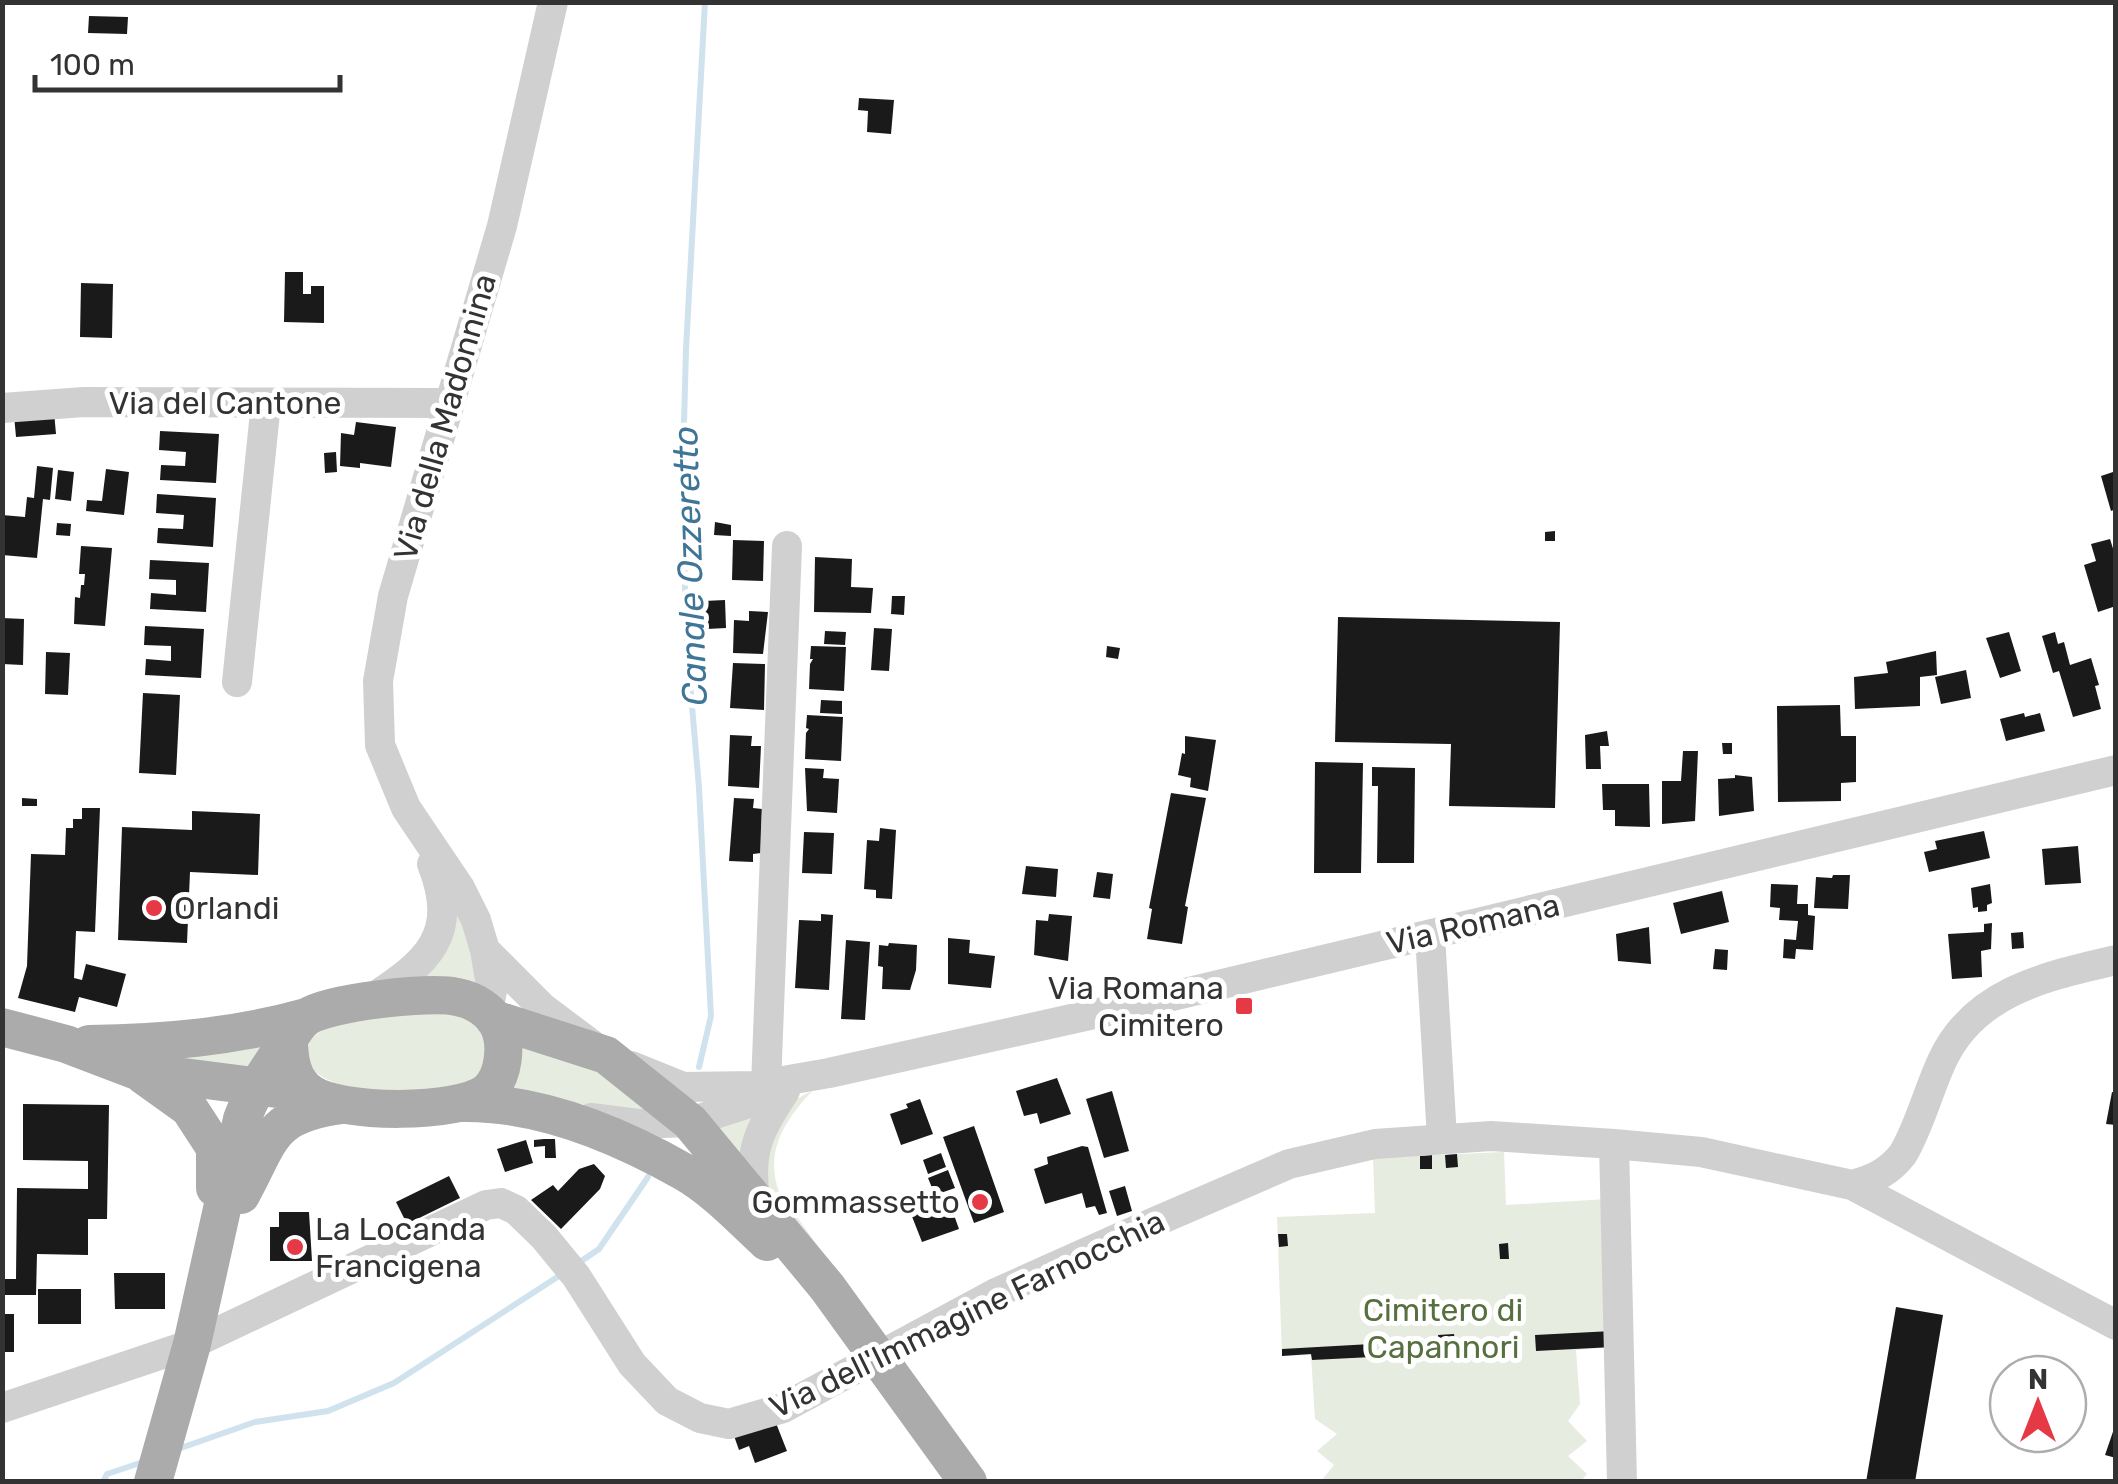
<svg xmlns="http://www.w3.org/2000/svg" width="2118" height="1484" viewBox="0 0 2118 1484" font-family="Rubik,sans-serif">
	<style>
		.green { fill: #e6ecdf }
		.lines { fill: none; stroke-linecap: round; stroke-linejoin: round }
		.stream { stroke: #cfe2ee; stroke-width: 6 }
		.building { fill: #1a1a1a }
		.minor { stroke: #d0d0d0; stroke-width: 30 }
		.major { stroke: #ababab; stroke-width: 38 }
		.poi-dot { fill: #e63946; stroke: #fff; stroke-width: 4 }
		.labels { text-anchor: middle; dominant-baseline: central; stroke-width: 10; stroke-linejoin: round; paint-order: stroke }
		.street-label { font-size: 32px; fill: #333; stroke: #fff }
		.poi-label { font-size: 32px; fill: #333; stroke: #fff; text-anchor: start }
		.park-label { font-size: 32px; fill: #56703f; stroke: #fff }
		.water-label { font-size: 35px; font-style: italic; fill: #3f7597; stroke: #fff }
	</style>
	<rect width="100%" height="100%" fill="#fff"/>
	<!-- green -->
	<path class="green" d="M454 907 467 928 483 992 417 983Z
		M424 1014C439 1014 456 1013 470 1020 490 1032 492 1067 472 1079 444 1097 316 1100 308 1059 298 1014 396 1016 424 1014Z
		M273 1034 248 1074 154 1064Z
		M561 1045 656 1107 627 1113 507 1090 519 1046Z
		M813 1090C786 1119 764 1150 779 1192L848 1288 773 1199 764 1179 765 1147 795 1100Z
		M763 1109 746 1162 713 1123Z
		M1504 1152 1506 1205 1608 1199 1613 1347 1576 1350 1580 1404 1568 1421 1587 1441 1568 1456 1587 1474 1580 1482 1321 1481 1334 1465 1317 1451 1337 1434 1315 1419 1311 1355 1282 1356 1277 1217 1375 1213 1373 1158Z"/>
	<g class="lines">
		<!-- stream -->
		<path class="stream" d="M699 1067 711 1016 699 788 687 647 682 497 686 349 705 2
			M577 1264 599 1249 648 1177
			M178 1449 255 1422 328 1411 394 1383 562 1274
			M103 1482 107 1474 143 1462"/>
	</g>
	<!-- building -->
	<path class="building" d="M89 16 128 17 127 34 88 33Z
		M859 98 894 100 891 134 867 132 868 111 858 110Z
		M285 272H303V294H311V286H324V323L284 322Z
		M81 283 113 284 112 338 80 337Z
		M54 412 56 434 16 437 14 415Z
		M356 422 396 427 391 467 360 463V468L340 466 341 433 354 435Z
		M160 431 219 434 216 483 160 480 161 465 185 466 186 452 159 450Z
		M336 452 337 472 325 473 324 453Z
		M37 466 53 468 50 500 43 499 37 558 2 555V515L25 517 27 497 34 498Z
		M106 469 129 472 124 515 86 511 87 500 102 501Z
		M58 470 74 472 71 501 55 499Z
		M2116 471V509L2111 511 2101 476Z
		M157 494 216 498 213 547 157 543 158 528 183 529 184 515 156 513Z
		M715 522 731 525V536L714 535Z
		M57 523 71 524 70 536 56 535Z
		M1555 531V541H1545V532Z
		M2110 539 2116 558V606L2098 612 2084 565 2096 561 2091 544Z
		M733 540 764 541 763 581 732 580Z
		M81 546 112 548 105 626 74 624 75 597 80 598 81 585H84L85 574H79Z
		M815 557 852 559 851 587 873 588 871 613 814 612Z
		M150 560 209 563 206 612 150 609 151 593 176 595V580L149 579Z
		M892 596H905L904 615 891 614Z
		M725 600 726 628 707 629 704 601Z
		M749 611 768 612 763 654 733 653 734 620 749 621Z
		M1338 617 1560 622 1555 808 1449 806 1451 744 1335 742Z
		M2 618 24 619 23 665 2 664Z
		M145 626 204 629 201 678 145 675 146 659 171 661V646L144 645Z
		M874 628 892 629 889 671 871 670Z
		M825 631 846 632 845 645 824 644Z
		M2009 632 2021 671 2000 678 1986 638Z
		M2055 632 2058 644 2064 642 2070 665 2091 658 2099 685 2095 686 2101 709 2073 717 2059 671 2053 673 2042 636Z
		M811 646 846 647 844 691 809 689 810 664 813 659H810Z
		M1107 646 1120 648 1118 659 1106 657Z
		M1936 651 1937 675 1920 677V706L1855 709 1854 677 1888 673 1886 662Z
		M46 652 70 653 68 695 45 694Z
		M733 663 765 664 764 710 730 708Z
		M1966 670 1971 698 1941 704 1935 677Z
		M143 693 180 695 176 775 139 773Z
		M821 700 842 701V714L820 713Z
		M1840 705 1841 736H1856V782L1841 783V801L1778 802 1777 706Z
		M2024 713 2025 717 2040 713 2045 731 2006 741 2000 719Z
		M807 715 843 717 841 761 805 759 806 733 809 729 806 728Z
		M1607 731 1609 746H1600L1601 769H1586L1585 735Z
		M730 735 752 736 751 746H761L759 788 728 786Z
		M1185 736 1216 740 1208 791 1190 787 1191 778 1178 775 1182 753 1185 754Z
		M1722 743H1732V754H1723Z
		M1683 751H1698L1695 821 1662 824V781H1681Z
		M1315 762 1363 763 1361 873H1314Z
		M1372 767 1415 768 1414 863H1377L1378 786H1372Z
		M805 768 824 769 823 778 839 779 837 813 807 811Z
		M1735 775 1752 777 1754 811 1719 816 1718 779 1735 778Z
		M1602 784H1649L1650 827 1615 826V810H1603Z
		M1171 793 1206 798 1185 906 1188 907 1182 944 1147 939 1152 909 1149 908Z
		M22 798 37 799V806H22Z
		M734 798 754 799 753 808 762 809 761 853 753 854V862L729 861Z
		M82 808H100L95 932 76 931 74 978 82 980 86 964 126 974 117 1007 79 997 75 1012 18 998 27 966 31 854 65 855 66 828H73V819H82Z
		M192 811 260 814 258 875 190 872 187 943 118 940 122 827 192 830Z
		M880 828 896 830 892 899 876 898V890L864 889 867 840 879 841Z
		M1984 831 1990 858 1929 872 1924 852 1937 849 1935 841Z
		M804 832 834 833 832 874 802 873Z
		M2078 846 2081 883 2045 885 2042 849Z
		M1026 866 1058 869 1056 897 1022 894Z
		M1097 872 1113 874 1110 899 1093 897Z
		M1833 875H1850L1848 909 1814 908 1816 877 1832 878Z
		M1771 884 1798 885 1797 904H1808V915L1815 916 1813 950 1796 949 1795 959 1783 958 1784 939 1796 940 1798 921 1779 920 1780 908 1770 907Z
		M1990 884 1992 903 1987 905V911L1978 912V907L1973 908 1971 888Z
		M1722 891 1729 922 1681 934 1673 903Z
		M821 914 833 915 829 990 795 988 799 920 821 921Z
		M1049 914 1072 916 1068 961 1034 955 1036 920 1048 921Z
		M1992 923 1991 949 1981 951 1982 977 1952 979 1948 934 1984 932V924Z
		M1649 927 1651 964 1618 961 1616 934Z
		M2023 932 2024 948 2012 949 2011 933Z
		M948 938 970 940 969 953 995 956 991 988 948 984Z
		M846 940 870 942 865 1020 841 1019Z
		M889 943 917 945 916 970 910 990 882 989 883 967 878 966 879 945 888 946Z
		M1715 949 1728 950 1727 970 1713 969Z
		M1057 1078 1071 1114 1040 1124 1037 1113 1024 1116 1016 1091Z
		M1112 1091 1129 1151 1104 1158 1086 1099Z
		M2112 1092 2116 1093V1125L2106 1124Z
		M920 1099 933 1134 901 1145 890 1114 908 1108 906 1104Z
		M23 1104 109 1105 107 1219H88V1255L37 1254 36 1295H2V1279H16L17 1188 88 1189V1161L23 1160Z
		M974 1126 1004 1212 974 1223 943 1137Z
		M544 1139H555L556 1158H545V1146L534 1147V1140Z
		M526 1140 533 1163 505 1172 497 1149Z
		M1082 1146 1088 1147 1107 1213 1099 1215 1095 1206 1086 1208 1082 1193 1045 1204 1034 1169 1048 1164 1047 1157Z
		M941 1153 946 1167 928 1174 923 1160Z
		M1457 1154 1458 1167 1446 1168 1445 1155Z
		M1432 1155V1169H1420V1156Z
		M594 1164 605 1176 600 1189 561 1229 531 1200 553 1185 558 1191 579 1169Z
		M948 1170 955 1188 935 1195 928 1178Z
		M449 1176 460 1198 407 1224 396 1202Z
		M1125 1186 1132 1211 1117 1216 1109 1191Z
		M949 1201 959 1229 922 1242 911 1214Z
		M279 1212H309L312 1261H270V1227H279Z
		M1278 1234H1287L1288 1246 1279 1247Z
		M1508 1243 1509 1259H1500L1499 1244Z
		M114 1273H165V1309H115Z
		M38 1289H81V1324H38Z
		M1896 1307 1943 1315 1915 1482H1866Z
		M2 1314H14V1352H2Z
		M1612 1331 1613 1347 1536 1351 1535 1335Z
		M1454 1334 1455 1343 1513 1341V1350L1381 1356V1346L1439 1343 1438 1335Z
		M1371 1344 1372 1357 1312 1360 1311 1354 1282 1356V1349Z
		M774 1418 787 1451 755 1463 749 1446 739 1450 733 1433Z
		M2116 1423V1458L2105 1455Z"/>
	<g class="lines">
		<!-- minor -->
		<path class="minor" d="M2 408 84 402 447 403
			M237 682 266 403
			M1430 935 1442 1138
			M485 950 543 1008 591 1044
			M371 999C428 962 460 935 432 864
			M488 1012 492 991 485 950 476 920 460 888 406 808 380 745 378 681 393 596 502 226 553 2
			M631 1066 683 1087 754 1086 829 1073 1139 1004 2116 770
			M766 1085 787 546
			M591 1118 638 1124 690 1122 771 1096
			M1614 1144 1622 1482
			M1852 1185C1874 1179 1889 1172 1903 1154 1920 1125 1928 1091 1942 1061 1974 991 2047 976 2116 960
			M755 1198C748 1151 759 1130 785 1091
			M2 1408 192 1344 486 1205 501 1203 516 1210 544 1237 576 1276 632 1364 667 1401 700 1418 729 1424 783 1408 996 1293 1157 1221 1289 1164 1375 1144 1491 1136 1614 1144 1701 1152 1852 1185 2116 1325"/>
		<!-- major -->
		<path class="major" d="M494 1019 606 1055 690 1122 827 1287 968 1482
			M2 1027 66 1044 137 1071 277 1089
			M89 1044C163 1043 234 1037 306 1017
			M143 1075 189 1108 215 1148V1188
			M463 1103C540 1102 617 1134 684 1172 714 1189 741 1218 767 1242
			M241 1195C272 1139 268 1115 342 1105
			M153 1482 192 1344 242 1119C254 1088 270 1067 288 1040 294 1032 298 1023 307 1017 329 1002 430 991 457 997 474 1000 492 1011 499 1027 507 1045 504 1077 488 1091 460 1115 339 1114 310 1093 292 1080 289 1060 289 1039"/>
	</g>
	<!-- markers -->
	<g class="poi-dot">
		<circle cx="154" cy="908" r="10"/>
		<rect x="1234" y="996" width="20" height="20" rx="5"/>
		<circle cx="980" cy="1202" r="10"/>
		<circle cx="295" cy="1247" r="10"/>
	</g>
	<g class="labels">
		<!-- street labels -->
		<g class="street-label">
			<text x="225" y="403">Via del Cantone</text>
			<text transform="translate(445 417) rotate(-74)">Via della Madonnina</text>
			<text transform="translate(1473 924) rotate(-13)">Via Romana</text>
			<text transform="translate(967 1314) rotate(-26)">Via dell'Immagine Farnocchia</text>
		</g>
		<!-- poi labels -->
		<g class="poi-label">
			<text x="174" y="908">Orlandi</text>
			<text x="1224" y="988" text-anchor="end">Via Romana<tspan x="1224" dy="37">Cimitero</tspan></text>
			<text x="960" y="1202" text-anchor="end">Gommassetto</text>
			<text x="315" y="1229">La Locanda<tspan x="315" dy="37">Francigena</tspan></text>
		</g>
		<!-- park labels -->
		<g class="park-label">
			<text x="1443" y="1310">Cimitero di<tspan x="1443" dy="37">Capannori</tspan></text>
		</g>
		<!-- water labels -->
		<g class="water-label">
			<text transform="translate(690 566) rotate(-92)">Canale Ozzeretto</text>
		</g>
	</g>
	<!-- border -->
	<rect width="2118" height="1484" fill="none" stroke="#333333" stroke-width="10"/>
	<!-- north arrow -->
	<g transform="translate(2038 1404)"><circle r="48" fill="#ffffff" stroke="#adadad" stroke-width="2.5"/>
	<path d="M0-8L18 38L0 25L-18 38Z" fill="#e63946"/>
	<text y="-15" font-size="28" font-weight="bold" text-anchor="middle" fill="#333333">N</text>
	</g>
	<!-- scale -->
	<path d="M35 75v15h305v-15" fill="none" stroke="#333333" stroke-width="5"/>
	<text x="50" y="75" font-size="30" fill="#333333" stroke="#ffffff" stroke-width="8" paint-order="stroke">100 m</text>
</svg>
